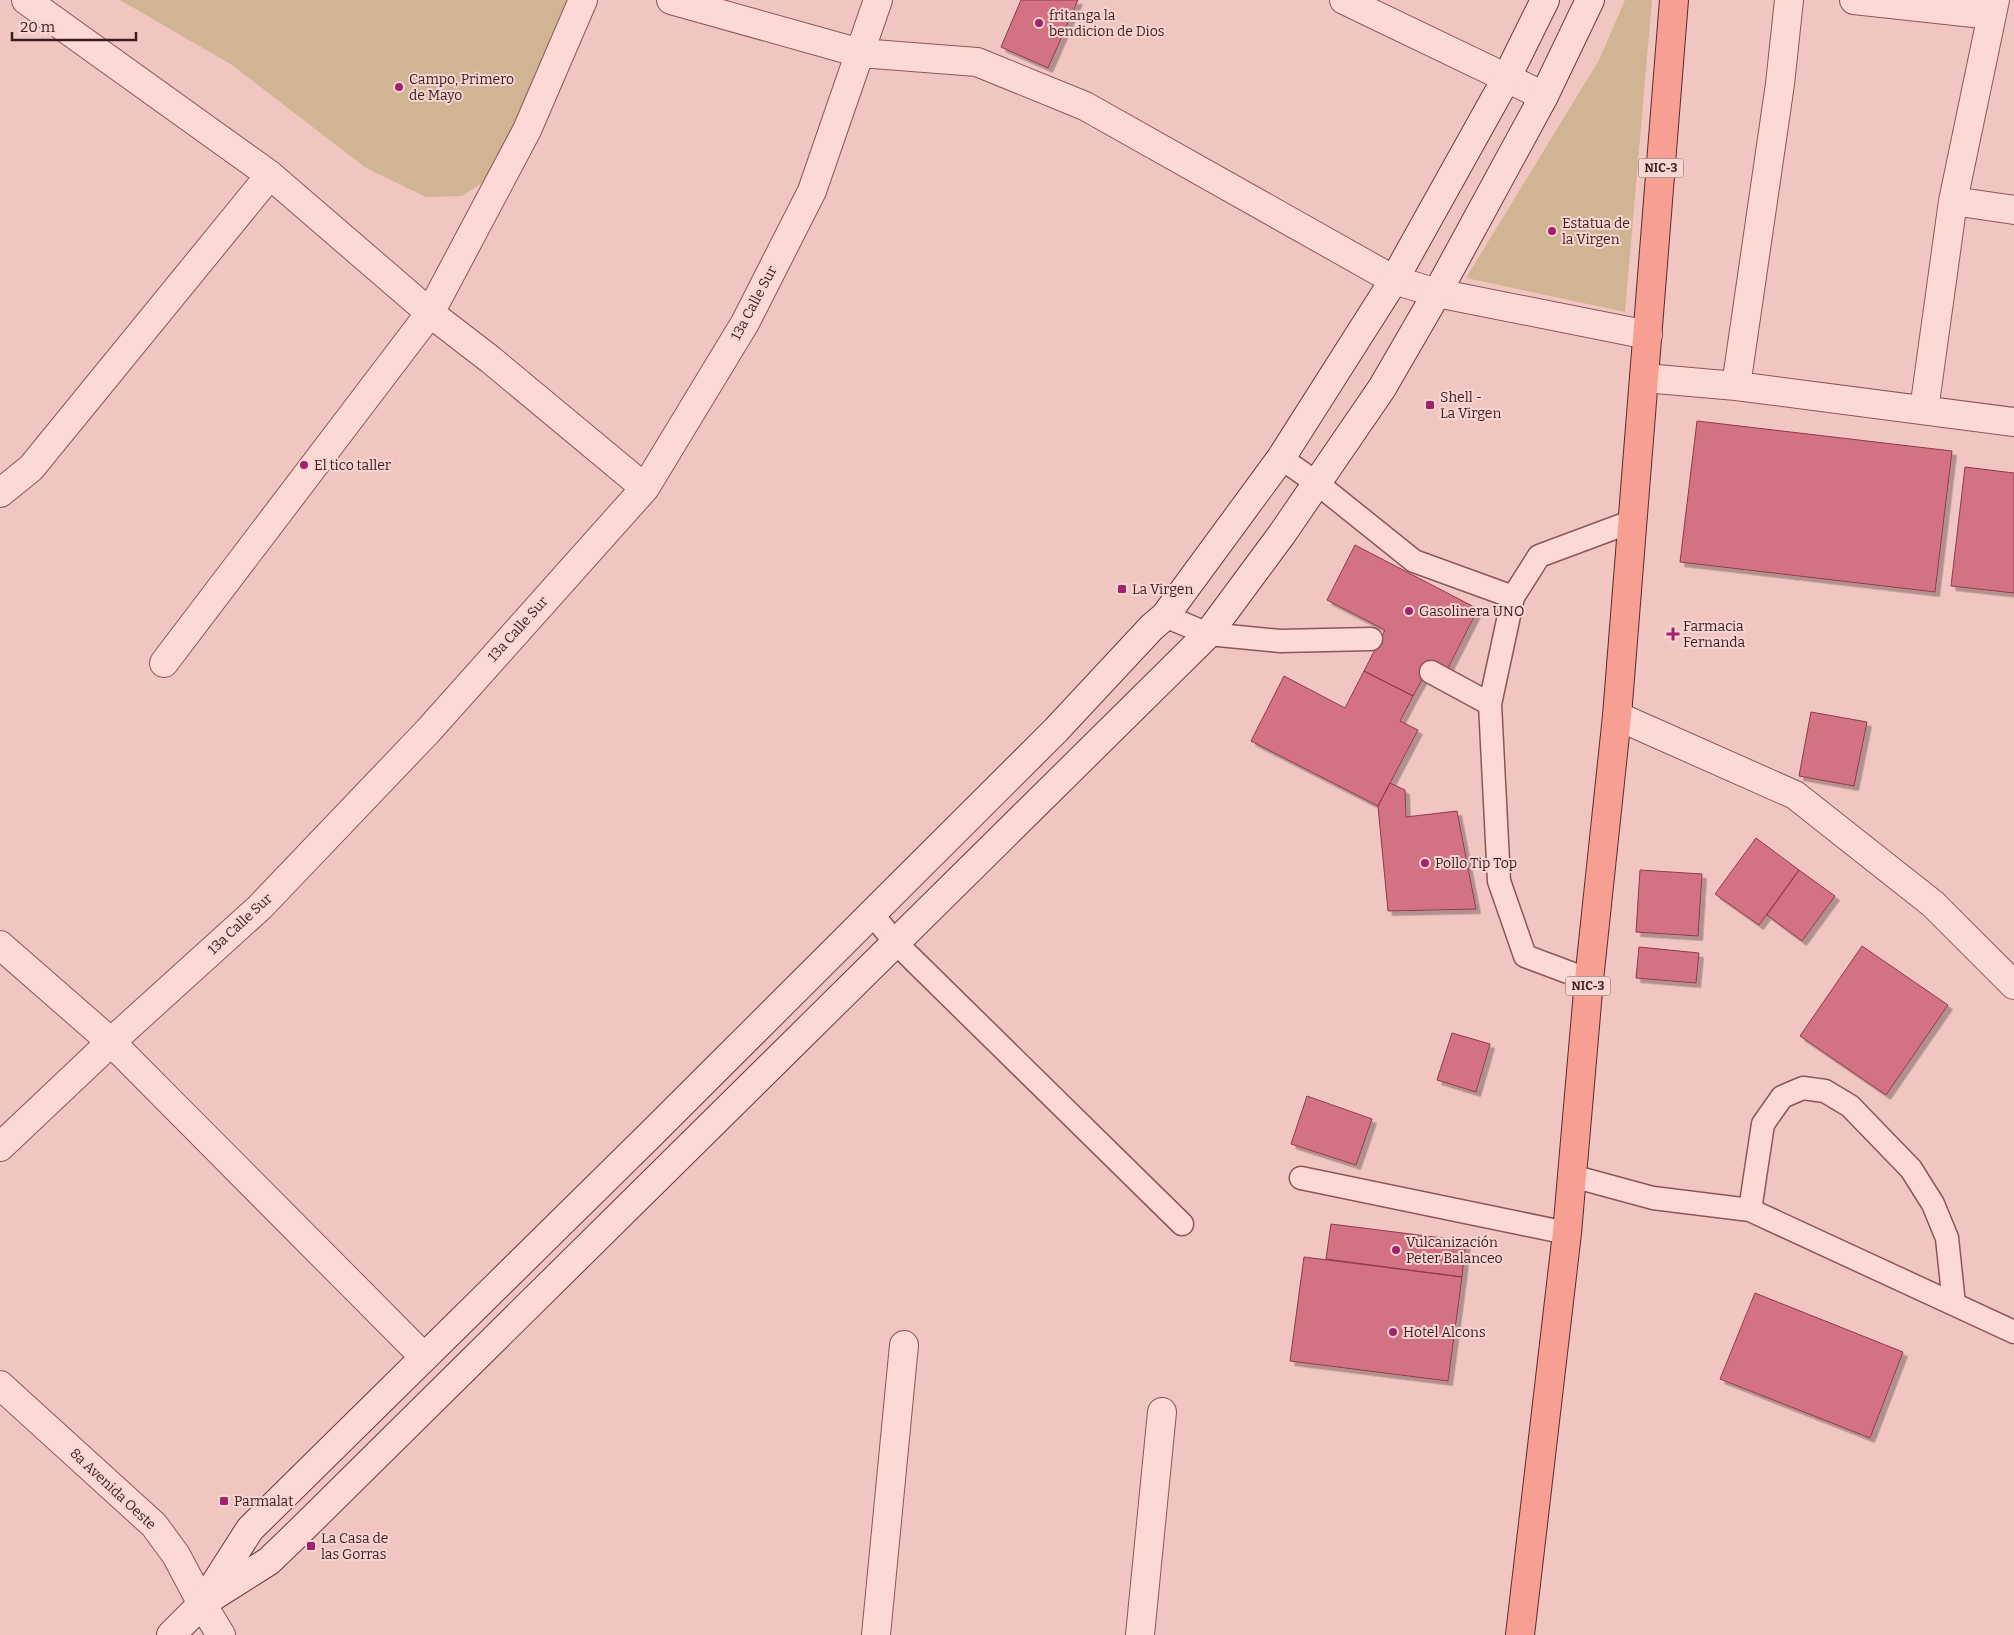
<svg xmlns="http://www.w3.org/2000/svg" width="2014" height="1635" viewBox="0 0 2014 1635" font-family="Bitter,serif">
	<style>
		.green { fill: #d1b493 }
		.building { fill: #d37283; stroke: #8e3a4a; filter: url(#shadow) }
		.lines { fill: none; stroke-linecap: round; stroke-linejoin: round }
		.lane-casing { stroke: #8c5659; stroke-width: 25 }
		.street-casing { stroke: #8c5659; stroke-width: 30 }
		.secondary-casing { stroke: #6e393e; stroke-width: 30 }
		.primary-casing { stroke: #5a2b30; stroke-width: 30 }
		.lane { stroke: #fcd9d4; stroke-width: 22 }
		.street { stroke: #fcd9d4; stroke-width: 28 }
		.secondary { stroke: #fcd9d4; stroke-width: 28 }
		.primary { stroke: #f89f94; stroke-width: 28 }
		.poi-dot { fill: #a0216c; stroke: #f8d5d0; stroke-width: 2 }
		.labels { text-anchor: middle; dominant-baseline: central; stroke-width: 4; stroke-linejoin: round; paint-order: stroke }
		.shield { fill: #f8d5d0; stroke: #745454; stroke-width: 1 }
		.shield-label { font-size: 12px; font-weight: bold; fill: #3b1c1f }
		.poi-label { font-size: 14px; fill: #3b1c1f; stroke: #f8d5d0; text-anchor: start }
		.street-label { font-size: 14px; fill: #3b1c1f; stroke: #f8d5d0 }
	</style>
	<defs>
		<filter id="shadow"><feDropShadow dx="4.5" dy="4.5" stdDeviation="0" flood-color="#0004"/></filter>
	</defs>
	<rect width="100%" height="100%" fill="#f2c6c0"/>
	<!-- green -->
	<path class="green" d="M120 0H573L494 175 462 196 426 197 366 168 232 65Z
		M1625 0H1652L1625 312 1466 278 1599 60Z"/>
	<!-- building -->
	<path class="building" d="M1021 0H1078L1048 68 1001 47Z
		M1697 421 1952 451 1935 592 1680 562Z
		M1965 467 2014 473V593L1951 586Z
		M1355 545 1478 609 1448 668 1433 660 1413 696 1364 671 1385 630 1327 600Z
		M1364 671 1413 696 1400 721 1418 730 1378 806 1251 741 1284 676 1345 708Z
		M1811 712 1867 722 1854 786 1799 776Z
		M1390 783 1405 790 1406 817 1457 811 1476 909 1388 911 1378 806Z
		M1756 838 1799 870 1759 925 1715 894Z
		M1640 870 1702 874 1698 936 1636 932Z
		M1799 870 1835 896 1802 941 1767 915Z
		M1862 946 1948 1005 1886 1095 1800 1036Z
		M1639 947 1699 953 1696 983 1636 978Z
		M1452 1033 1490 1044 1476 1092 1437 1080Z
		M1307 1096 1372 1119 1356 1165 1291 1144Z
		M1331 1224 1466 1241 1462 1277 1326 1259Z
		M1304 1257 1462 1277 1448 1381 1290 1361Z
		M1755 1293 1903 1352 1870 1438 1720 1379Z"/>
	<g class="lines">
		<defs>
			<path id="lane" d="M1281 458 1318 484 1414 561 1513 597
				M1165 616 1208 634 1280 641 1371 639
				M1431 672 1490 704 1499 881 1525 956 1589 980
				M1490 704 1513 597 1539 556 1633 521
				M872 914 896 943 1182 1224
				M1572 1176 1653 1198 1750 1210 2014 1332
				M1301 1178 1567 1233
				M1750 1210 1763 1124 1782 1097 1803 1088 1825 1091 1850 1106 1911 1169 1933 1204 1947 1238 1954 1304"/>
			<path id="street" d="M26 0 270 175
				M671 0 860 53 977 62 1085 106 1394 280 1437 293 1648 335
				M1344 0 1544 96
				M1854 0 1992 15
				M1953 201 2014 210
				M1645 378 1736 386 2014 422
				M1736 386 1780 84 1789 0
				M1924 410 1953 201 1995 0
				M0 493 31 468 270 175 430 313 491 360 645 488
				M164 663 430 313 527 130 583 0
				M1617 716 1795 795 1933 904 2014 985
				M0 945 111 1042 424 1357
				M0 1147 111 1042 260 907 428 731 645 488 745 323 812 191 878 0
				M0 1385 154 1525 176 1555 202 1604 221 1635
				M876 1635 904 1345
				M1140 1635 1162 1412"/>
			<path id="secondary" d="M209 1599 269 1561 298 1533 1208 634 1282 534 1382 388 1437 293 1544 96 1590 0
				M171 1635 202 1604 250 1529 649 1136 1056 730 1152 627 1165 616 1281 458 1394 280 1506 79 1545 0"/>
			<path id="primary" d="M1520 1635 1567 1233 1589 980 1617 716 1674 0"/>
		</defs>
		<!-- lane casing -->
		<use href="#lane" class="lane-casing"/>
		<!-- street casing -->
		<use href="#street" class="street-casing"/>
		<!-- secondary casing -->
		<use href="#secondary" class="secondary-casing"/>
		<!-- primary casing -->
		<use href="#primary" class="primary-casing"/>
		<!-- lane -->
		<use href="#lane" class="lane"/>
		<!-- street -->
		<use href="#street" class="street"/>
		<!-- secondary -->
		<use href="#secondary" class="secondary"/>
		<!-- primary -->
		<use href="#primary" class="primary"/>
	</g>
	<!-- markers -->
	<g class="poi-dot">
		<circle cx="1039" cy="23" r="5"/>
		<circle cx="399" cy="87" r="5"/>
		<circle cx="1552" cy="231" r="5"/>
		<rect x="1425" y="400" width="10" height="10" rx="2.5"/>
		<circle cx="304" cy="465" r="5"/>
		<rect x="1117" y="584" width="10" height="10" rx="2.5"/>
		<circle cx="1409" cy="611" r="5"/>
		<path d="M1670.5 626.5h5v5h5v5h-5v5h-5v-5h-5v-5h5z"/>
		<circle cx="1425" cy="863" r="5"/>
		<circle cx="1396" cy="1250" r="5"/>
		<circle cx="1393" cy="1332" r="5"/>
		<rect x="219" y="1496" width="10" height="10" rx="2.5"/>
		<rect x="306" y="1541" width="10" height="10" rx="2.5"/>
	</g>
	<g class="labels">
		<!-- shield labels -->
		<g class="shield">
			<rect x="1638.5" y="158.5" width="45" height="19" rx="4"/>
			<rect x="1565.5" y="976.5" width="45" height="19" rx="4"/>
		</g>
		<g class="shield-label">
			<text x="1661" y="168">NIC-3</text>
			<text x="1588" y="986">NIC-3</text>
		</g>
		<!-- poi labels -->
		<g class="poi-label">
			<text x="1049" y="15">fritanga la<tspan x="1049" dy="16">bendicion de Dios</tspan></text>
			<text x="409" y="79">Campo, Primero<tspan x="409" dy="16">de Mayo</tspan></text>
			<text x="1562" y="223">Estatua de<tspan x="1562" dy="16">la Virgen</tspan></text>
			<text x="1440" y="397">Shell -<tspan x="1440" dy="16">La Virgen</tspan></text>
			<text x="314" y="465">El tico taller</text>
			<text x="1132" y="589">La Virgen</text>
			<text x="1419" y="611">Gasolinera UNO</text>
			<text x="1683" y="626">Farmacia<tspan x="1683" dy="16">Fernanda</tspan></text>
			<text x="1435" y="863">Pollo Tip Top</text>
			<text x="1406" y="1242">Vulcanización<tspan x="1406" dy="16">Peter Balanceo</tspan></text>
			<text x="1403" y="1332">Hotel Alcons</text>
			<text x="234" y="1501">Parmalat</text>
			<text x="321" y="1538">La Casa de<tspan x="321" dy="16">las Gorras</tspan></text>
		</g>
		<!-- street labels -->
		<g class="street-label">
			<text transform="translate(754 303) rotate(-62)">13a Calle Sur</text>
			<text transform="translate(518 629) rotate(-48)">13a Calle Sur</text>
			<text transform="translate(240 924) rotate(-43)">13a Calle Sur</text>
			<text transform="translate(113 1489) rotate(43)">8a Avenida Oeste</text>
		</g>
	</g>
	<!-- scale -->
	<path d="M12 32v8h124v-8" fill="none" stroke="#3b1c1f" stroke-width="2.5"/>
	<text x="20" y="32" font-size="15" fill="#3b1c1f" stroke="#f8d5d0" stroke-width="4" paint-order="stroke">20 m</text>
</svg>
